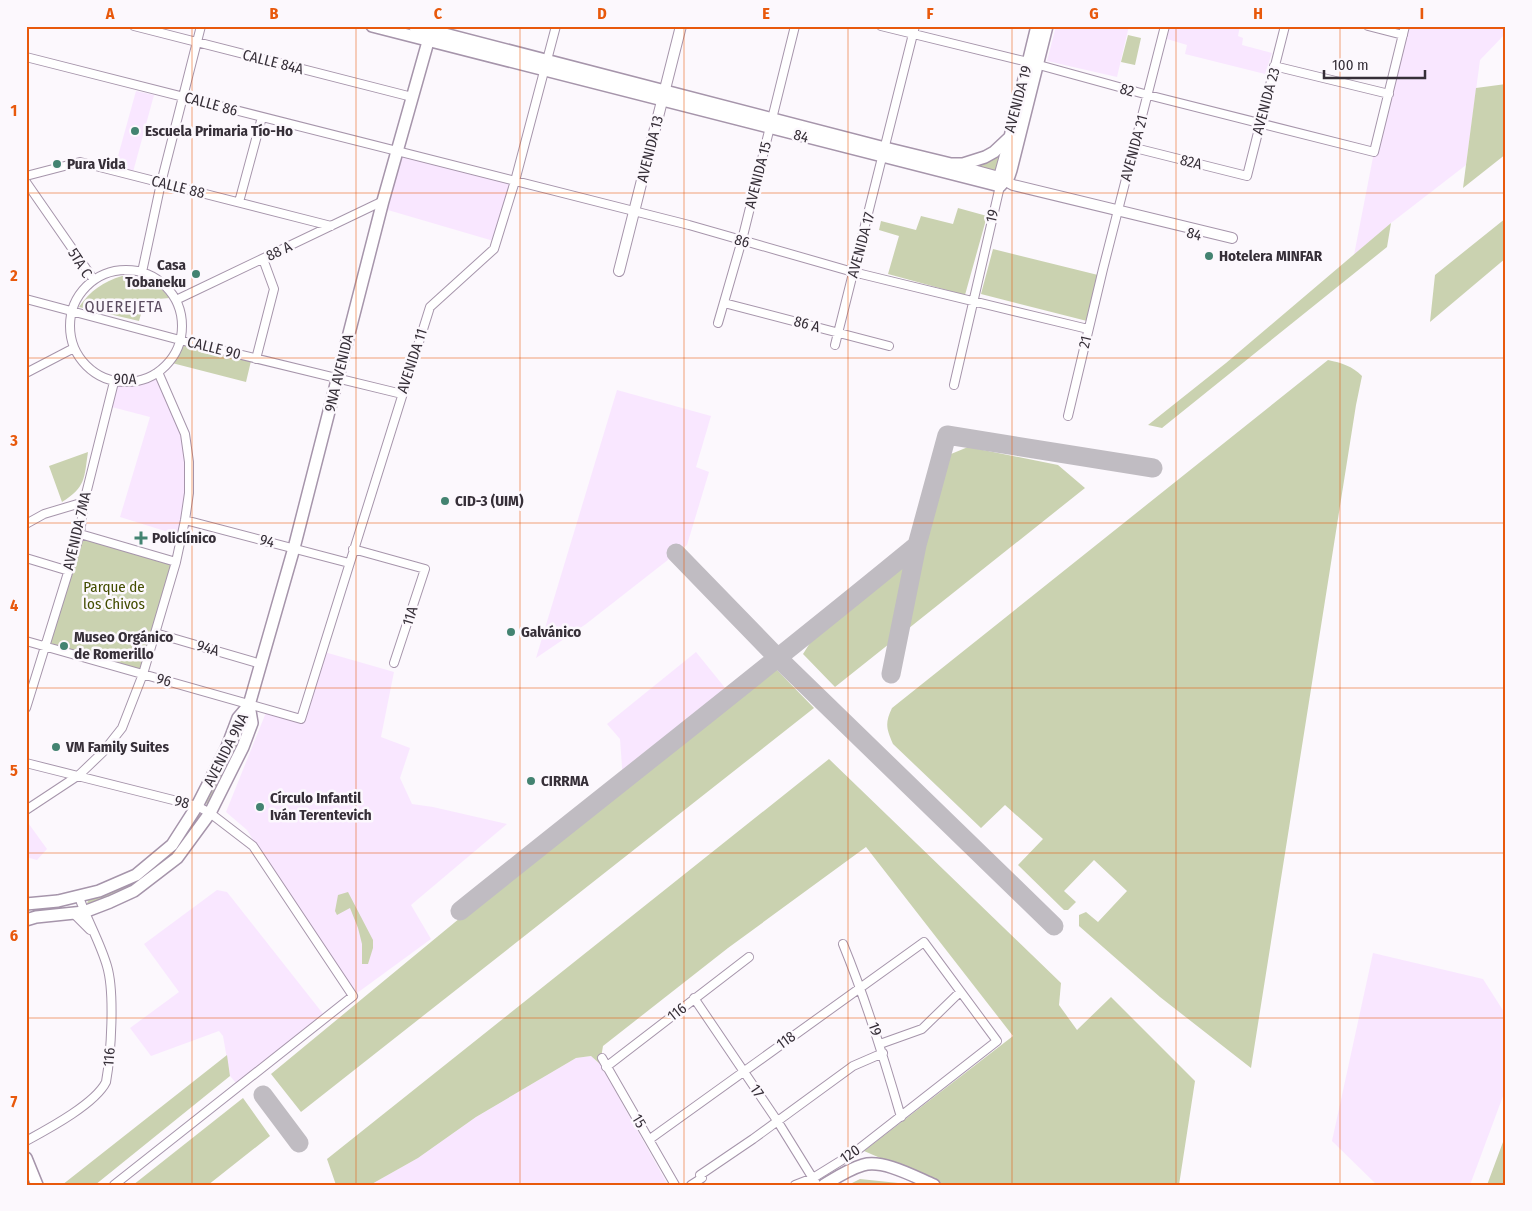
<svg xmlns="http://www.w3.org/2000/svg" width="1532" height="1211" viewBox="0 0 1532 1211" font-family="'Fira Sans Condensed',sans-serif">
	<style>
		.built { fill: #f9e7ff }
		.green { fill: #cad2b0 }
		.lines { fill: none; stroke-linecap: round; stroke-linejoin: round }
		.stream { stroke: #7badc4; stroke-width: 2 }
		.taxiway { stroke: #c0bcc2; stroke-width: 19 }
		.minor-casing { stroke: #a695ab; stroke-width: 10 }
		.tertiary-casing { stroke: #a695ab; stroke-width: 12 }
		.secondary-casing { stroke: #a695ab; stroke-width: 14 }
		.minor { stroke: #fff; stroke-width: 8 }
		.tertiary { stroke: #fff; stroke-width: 10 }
		.secondary { stroke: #fff; stroke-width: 11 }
		.grid { fill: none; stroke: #e8590c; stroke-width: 1; stroke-opacity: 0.55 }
		.poi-dot { fill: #438371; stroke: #fcf8fd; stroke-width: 2 }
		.labels { text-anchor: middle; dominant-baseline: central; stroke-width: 5; stroke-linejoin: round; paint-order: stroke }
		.street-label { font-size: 15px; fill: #362f38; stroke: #fcf8fd }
		.poi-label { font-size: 15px; font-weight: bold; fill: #362f38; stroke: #fcf8fd; text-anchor: start }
		.park-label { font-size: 15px; fill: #434d00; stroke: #fcf8fd }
		.neighbourhood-label { font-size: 16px; letter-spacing: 1px; fill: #5c4d61; stroke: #fcf8fd }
		.neatline { fill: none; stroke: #e8590c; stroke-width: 2 }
		.grid-label { font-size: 16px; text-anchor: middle; font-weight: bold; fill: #e8590c }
	</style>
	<rect width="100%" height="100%" fill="#fcf8fd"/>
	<!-- built -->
	<path class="built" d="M1056 26H1129L1117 77 1047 61Z
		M1170 26H1240L1238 36 1243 38 1242 45 1272 53 1265 74 1185 54 1187 45 1167 39Z
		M1405 26H1506V33L1480 60 1466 165 1391 223 1354 255 1374 152Z
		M136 91 154 95 133 172 115 167Z
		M397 151 515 181 497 242 381 208Z
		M158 372 185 434 189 462 181 536 120 517 150 417 108 406 114 382H130L145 379Z
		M617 390 711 416 696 467 709 472 687 545 586 624 536 658Z
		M321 651 394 672 381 737 410 748 400 778 412 804 433 807 507 824 411 905 431 939 353 996 296 910 247 830 226 812 267 710 300 719Z
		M696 652 730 694 623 781 620 739 607 724Z
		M26 820 47 849 37 860 26 857Z
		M217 890 227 892 324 1015 237 1084 230 1076 223 1036 219 1031 151 1056 130 1028 179 992 144 944Z
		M1373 953 1483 979 1506 1015V1088L1470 1185H1377L1332 1141Z
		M591 1056 600 1064 668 1185H370L418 1158 476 1117 576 1058Z"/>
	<!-- green -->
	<path class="green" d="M1128 35 1141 38 1135 65 1121 62Z
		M1506 84V154L1463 188 1476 88Z
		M1002 145 999 177 963 164Z
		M958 208 987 216 965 295 888 274 899 236 879 230 881 221 916 230 921 216 953 224Z
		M1506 218V258L1430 322 1435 275Z
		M1391 223 1387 247 1162 428 1148 425 1226 363Z
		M993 249 1098 275 1087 321 981 294Z
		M122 276C149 278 152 278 170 298L145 300 139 321 79 307C91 290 103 282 122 276Z
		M184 345 251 361 246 382 172 363Z
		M1328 360C1342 363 1352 366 1362 376L1356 405 1251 1068 1160 997 1079 926V915L1086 912 1098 922 1127 891 1094 860 1064 891 1076 902 1068 910H1064L1018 865 1043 839 1005 805 981 828 893 744C886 728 885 723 892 708Z
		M968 447 1058 465 1085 488 835 687 803 654 815 635 926 542 945 462 951 454Z
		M88 452C84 478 86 487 62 502L49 466Z
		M80 534 176 562 143 674 46 647Z
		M775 668 814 708 301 1112 271 1074 557 838Z
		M241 722 246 723V727L209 805H207L205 800Z
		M829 759 1061 983 1059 1005 1077 1030 1111 997 1195 1081 1179 1185H943L864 1151 1013 1036 866 847 728 948 603 1046 600 1064 591 1056 576 1058 476 1117 418 1158 370 1185H336L327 1159Z
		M200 814H202L181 848 132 888 91 905 87 903 89 899 122 886Z
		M348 892 373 940V948L368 964H362V944L358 928 350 908 337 915 335 911 338 895Z
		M227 1055 230 1076 95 1185H62Z
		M243 1098 270 1136 208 1185H133Z
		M1506 1134V1185H1487Z
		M860 1179 898 1183 901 1185H848Z"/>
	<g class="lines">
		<!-- stream -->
		<path class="stream" d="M872 1185V1184"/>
		<!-- taxiway -->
		<path class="taxiway" d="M676 553 778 658 1054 926
			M891 674 917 545 947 435 1153 468
			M460 911C612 789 766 669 917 545
			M263 1095 299 1143"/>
		<defs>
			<path id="minor" d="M134 26 412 97
				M881 26 1028 62 1148 95 1374 152 1405 26
				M1368 26 1403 35
				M26 57 689 225 853 272 1088 329
				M1274 66 1389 94
				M1135 148 1247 176 1285 26
				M26 176 80 162 331 226
				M26 182 94 280
				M239 202 262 117
				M70 326a56 56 0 1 1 112 0a56 56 0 1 1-112 0Z
				M142 272 161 183 201 26
				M26 299 180 340 402 394
				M176 300 383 201
				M724 303 889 346
				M718 323 742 240 795 26
				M835 345 915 26
				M256 359 274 289 263 259
				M26 373 74 348
				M954 385 1000 186
				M1068 416 1103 269 1165 26
				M185 520 349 563
				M26 524 44 514 84 502
				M80 534 176 562
				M353 549 425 569 394 663
				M26 558 69 571
				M155 633 261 664
				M26 641 301 719 430 307 494 249 515 181 556 26
				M26 708 80 534 84 502 114 382
				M26 763 197 806 210 813 253 846 353 996 114 1185
				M26 810 79 775 103 752 122 728 143 674 176 562 185 520 189 493V462L185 434 158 372
				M74 914 90 930
				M843 944C866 1000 884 1058 901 1117
				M694 998 778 1122 817 1185
				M880 1044 922 1029 960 992
				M602 1058 675 1185
				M606 1067 749 957
				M650 1139 924 942 997 1041 855 1152 813 1178 795 1185
				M26 1141C48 1129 95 1104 106 1082 111 1054 115 993 107 966 100 942 87 920 79 897
				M691 1185 702 1178 700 1175 753 1139 853 1066 883 1053"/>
			<path id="tertiary" d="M955 165 999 177 1013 185 1232 238
				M999 183V177L1010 137
				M619 271 681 26"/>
			<path id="secondary" d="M372 26 1000 186 1009 176 1011 170 1047 26
				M414 26 885 148 951 164H963L985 157 994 152 1010 137 1037 26
				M26 904 58 901 99 891 136 875 172 845 197 806 227 747 238 718 249 705
				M26 920 36 917 84 912 110 902 134 891 177 858 210 813 243 747 252 723 249 705 294 548 383 201 431 31
				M26 1158 37 1185
				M824 1185C837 1177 849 1169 863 1165 883 1159 915 1177 934 1185"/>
		</defs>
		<!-- minor casing -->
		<use href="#minor" class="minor-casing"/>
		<!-- tertiary casing -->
		<use href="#tertiary" class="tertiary-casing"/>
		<!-- secondary casing -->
		<use href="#secondary" class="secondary-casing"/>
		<!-- minor -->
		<use href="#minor" class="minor"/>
		<!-- tertiary -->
		<use href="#tertiary" class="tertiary"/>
		<!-- secondary -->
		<use href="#secondary" class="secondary"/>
	</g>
	<!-- grid -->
	<path class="grid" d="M192 26V1185M356 26V1185M520 26V1185M684 26V1185M848 26V1185M1012 26V1185M1176 26V1185M1340 26V1185M26 193H1506M26 358H1506M26 523H1506M26 688H1506M26 853H1506M26 1018H1506"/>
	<!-- markers -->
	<g class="poi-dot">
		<circle cx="135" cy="131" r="5"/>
		<circle cx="57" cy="164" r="5"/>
		<circle cx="1209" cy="256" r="5"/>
		<circle cx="196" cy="274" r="5"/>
		<circle cx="445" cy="501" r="5"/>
		<path d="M138.5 530.5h5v5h5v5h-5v5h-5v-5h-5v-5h5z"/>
		<circle cx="511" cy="632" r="5"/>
		<circle cx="64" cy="646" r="5"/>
		<circle cx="56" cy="747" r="5"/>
		<circle cx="531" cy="781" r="5"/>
		<circle cx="260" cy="807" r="5"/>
	</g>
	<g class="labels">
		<!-- street labels -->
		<g class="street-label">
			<text transform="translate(273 62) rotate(14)">CALLE 84A</text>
			<text transform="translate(1127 90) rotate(15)">82</text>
			<text transform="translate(1018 99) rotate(-75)">AVENIDA 19</text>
			<text transform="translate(1266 101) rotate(-75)">AVENIDA 23</text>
			<text transform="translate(211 104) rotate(15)">CALLE 86</text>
			<text transform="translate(801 136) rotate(14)">84</text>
			<text transform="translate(1134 148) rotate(-75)">AVENIDA 21</text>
			<text transform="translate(650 149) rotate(-76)">AVENIDA 13</text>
			<text transform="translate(1191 162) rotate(14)">82A</text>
			<text transform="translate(758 175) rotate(-76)">AVENIDA 15</text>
			<text transform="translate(178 187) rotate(14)">CALLE 88</text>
			<text transform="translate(992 216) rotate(-77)">19</text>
			<text transform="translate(1194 234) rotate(14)">84</text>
			<text transform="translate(742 241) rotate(16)">86</text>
			<text transform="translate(861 245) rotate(-75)">AVENIDA 17</text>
			<text transform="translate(279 251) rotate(-26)">88 A</text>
			<text transform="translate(80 263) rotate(58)">5TA C</text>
			<text transform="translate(807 324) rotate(15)">86 A</text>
			<text transform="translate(1085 342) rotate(-77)">21</text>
			<text transform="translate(214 348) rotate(14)">CALLE 90</text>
			<text transform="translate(412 361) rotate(-72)">AVENIDA 11</text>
			<text transform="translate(339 373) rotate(-76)">9NA AVENIDA</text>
			<text transform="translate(125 379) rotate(1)">90A</text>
			<text transform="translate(77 531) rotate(-77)">AVENIDA 7MA</text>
			<text transform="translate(267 541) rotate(15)">94</text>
			<text transform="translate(410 616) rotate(-72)">11A</text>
			<text transform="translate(208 648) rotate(17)">94A</text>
			<text transform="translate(164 680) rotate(16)">96</text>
			<text transform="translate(226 750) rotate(-63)">AVENIDA 9NA</text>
			<text transform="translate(182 802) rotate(15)">98</text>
			<text transform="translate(677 1012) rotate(-38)">116</text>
			<text transform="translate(875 1029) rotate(71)">19</text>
			<text transform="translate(786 1040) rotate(-36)">118</text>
			<text transform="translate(109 1057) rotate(-86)">116</text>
			<text transform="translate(757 1091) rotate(56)">17</text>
			<text transform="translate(639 1121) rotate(59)">15</text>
			<text transform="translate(850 1154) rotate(-34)">120</text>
		</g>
		<!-- poi labels -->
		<g class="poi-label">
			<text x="145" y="131">Escuela Primaria Tío-Ho</text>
			<text x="67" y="164">Pura Vida</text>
			<text x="1219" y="256">Hotelera MINFAR</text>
			<text x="186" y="265" text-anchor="end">Casa<tspan x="186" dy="17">Tobaneku</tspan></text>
			<text x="455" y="501">CID-3 (UIM)</text>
			<text x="152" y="538">Policlínico</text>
			<text x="521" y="632">Galvánico</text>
			<text x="74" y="637">Museo Orgánico<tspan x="74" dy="17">de Romerillo</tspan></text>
			<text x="66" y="747">VM Family Suites</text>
			<text x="541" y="781">CIRRMA</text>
			<text x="270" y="798">Círculo Infantil<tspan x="270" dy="17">Iván Terentevich</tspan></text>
		</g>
		<!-- park labels -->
		<g class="park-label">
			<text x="114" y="587">Parque de<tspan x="114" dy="17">los Chivos</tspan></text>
		</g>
		<!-- neighbourhood labels -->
		<g class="neighbourhood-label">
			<text x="124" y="306">QUEREJETA</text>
		</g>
	</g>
	<!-- border -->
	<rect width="1532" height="1211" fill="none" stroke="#fcf8fd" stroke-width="55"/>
	<!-- scale -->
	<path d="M1324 70v8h101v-8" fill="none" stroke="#362f38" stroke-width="2.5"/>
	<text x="1332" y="70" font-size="15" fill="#362f38" stroke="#fcf8fd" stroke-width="4" paint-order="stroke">100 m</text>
	<rect x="28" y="28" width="1476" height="1156" class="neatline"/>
	<g class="grid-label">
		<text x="110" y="19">A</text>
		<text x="274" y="19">B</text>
		<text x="438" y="19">C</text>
		<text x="602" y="19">D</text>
		<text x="766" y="19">E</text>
		<text x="930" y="19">F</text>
		<text x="1094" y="19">G</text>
		<text x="1258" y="19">H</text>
		<text x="1422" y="19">I</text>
		<text x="14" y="116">1</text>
		<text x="14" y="281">2</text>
		<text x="14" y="446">3</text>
		<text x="14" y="611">4</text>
		<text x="14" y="776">5</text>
		<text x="14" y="941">6</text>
		<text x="14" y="1107">7</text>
	</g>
</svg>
